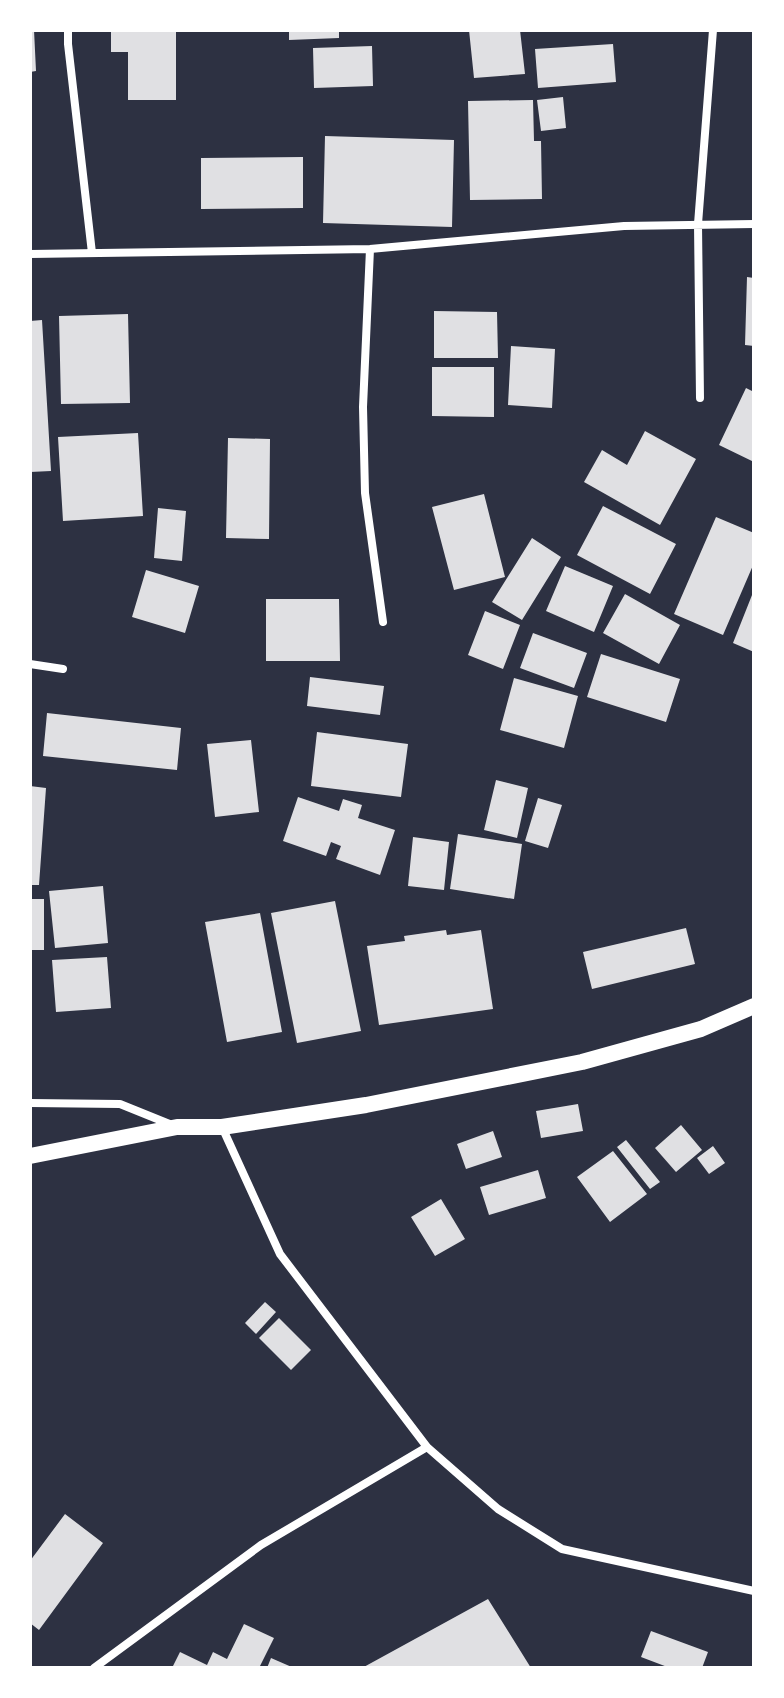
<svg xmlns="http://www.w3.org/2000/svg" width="784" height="1698" viewBox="0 0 784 1698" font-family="'Source Sans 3',sans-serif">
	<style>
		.building { fill: #e0e0e3 }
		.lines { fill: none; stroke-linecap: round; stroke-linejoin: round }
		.minor { stroke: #fff; stroke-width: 8 }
		.secondary { stroke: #fff; stroke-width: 16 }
	</style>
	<rect width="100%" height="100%" fill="#2d3142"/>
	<!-- building -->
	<path class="building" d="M30 30H34L36 71 30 72Z
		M111 30H176V100H128V52H111Z
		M289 30H339V38L289 40Z
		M469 30H520L525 74 474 78Z
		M613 44 616 82 538 88 535 49Z
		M372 46 373 86 314 88 313 48Z
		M563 97 566 128 541 131 537 100Z
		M533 100 534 141H541L542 199 470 200 468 101Z
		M325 136 454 140 452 227 323 223Z
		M303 157V208L201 209V158Z
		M747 277 754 278V346L745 345Z
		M434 311 497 312 498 358H434Z
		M128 314 130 403 61 404 59 316Z
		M42 320 51 471 30 472V321Z
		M511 346 555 349 552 408 508 405Z
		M432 367H494V417L432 416Z
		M746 388 754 392V462L719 445Z
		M645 431 696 459 660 525 584 482 602 450 627 465Z
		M138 433 143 516 63 521 58 437Z
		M228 438 270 439 269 539 226 538Z
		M484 494 505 577 454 590 432 507Z
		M603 506 676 544 650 594 577 555Z
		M158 508 186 511 182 561 154 558Z
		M716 517 754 533V563L723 635 674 614Z
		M532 538 561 557 522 620 492 602Z
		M565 566 613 586 594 632 546 611Z
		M146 570 199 586 185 633 132 617Z
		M754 590V652L733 643Z
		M625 594 680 625 659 664 603 633Z
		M266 599H339L340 661H266Z
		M485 611 520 625 503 669 468 655Z
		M533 633 587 653 574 688 520 668Z
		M601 654 680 679 666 722 587 697Z
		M310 677 384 686 380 715 307 706Z
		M514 678 578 696 564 748 500 730Z
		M47 713 181 728 177 770 43 756Z
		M317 732 408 744 401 797 311 786Z
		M251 740 259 812 215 817 207 744Z
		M496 780 528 788 517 838 484 830Z
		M30 786 46 788 39 885H30Z
		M298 797 339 811 343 799 362 805 358 818 395 830 380 875 336 859 341 846 331 842 326 856 283 841Z
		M538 798 562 805 548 848 525 841Z
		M458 834 522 844 514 899 450 889Z
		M413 837 449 842 444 890 408 886Z
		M103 886 108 943 55 948 49 891Z
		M30 899H44V950H30Z
		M335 901 361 1031 297 1043 271 913Z
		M260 913 282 1032 227 1042 205 922Z
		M686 928 695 964 592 989 583 952Z
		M446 930 447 935 481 930 493 1009 379 1025 367 946 405 941 404 936Z
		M107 957 111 1008 56 1012 52 960Z
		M578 1104 583 1131 541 1138 536 1111Z
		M681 1125 702 1150 676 1172 655 1148Z
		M493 1131 502 1157 466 1169 457 1144Z
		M626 1140 660 1182 650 1189 617 1147Z
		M713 1146 725 1163 709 1174 697 1158Z
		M613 1151 647 1194 610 1222 577 1177Z
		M538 1170 546 1198 489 1215 480 1187Z
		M441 1199 465 1239 435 1256 411 1217Z
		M265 1302 276 1312 256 1334 245 1323Z
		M279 1318 311 1350 291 1370 259 1338Z
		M65 1514 103 1543 39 1630 30 1623V1561Z
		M488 1599 531 1668H362Z
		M244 1624 274 1638 259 1668H172L180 1652 207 1665 213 1652 227 1659Z
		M651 1631 708 1652 702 1668H670L641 1657Z
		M271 1658 294 1668H267Z"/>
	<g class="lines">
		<!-- minor -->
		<path class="minor" d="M68 30V44L92 253
			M370 249 363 407 365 493 383 622
			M30 254 370 249 624 226 754 224
			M700 398 698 224 713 30
			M30 664 63 669
			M30 1103 120 1104 172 1125
			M222 1127 280 1254 427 1447 498 1509 562 1549 754 1591
			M94 1668 261 1545 427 1447"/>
		<!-- secondary -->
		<path class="secondary" d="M30 1156 177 1127H222L366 1105 582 1062 701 1029 754 1006"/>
	</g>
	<!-- border -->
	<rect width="784" height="1698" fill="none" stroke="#ffffff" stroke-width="64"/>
</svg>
